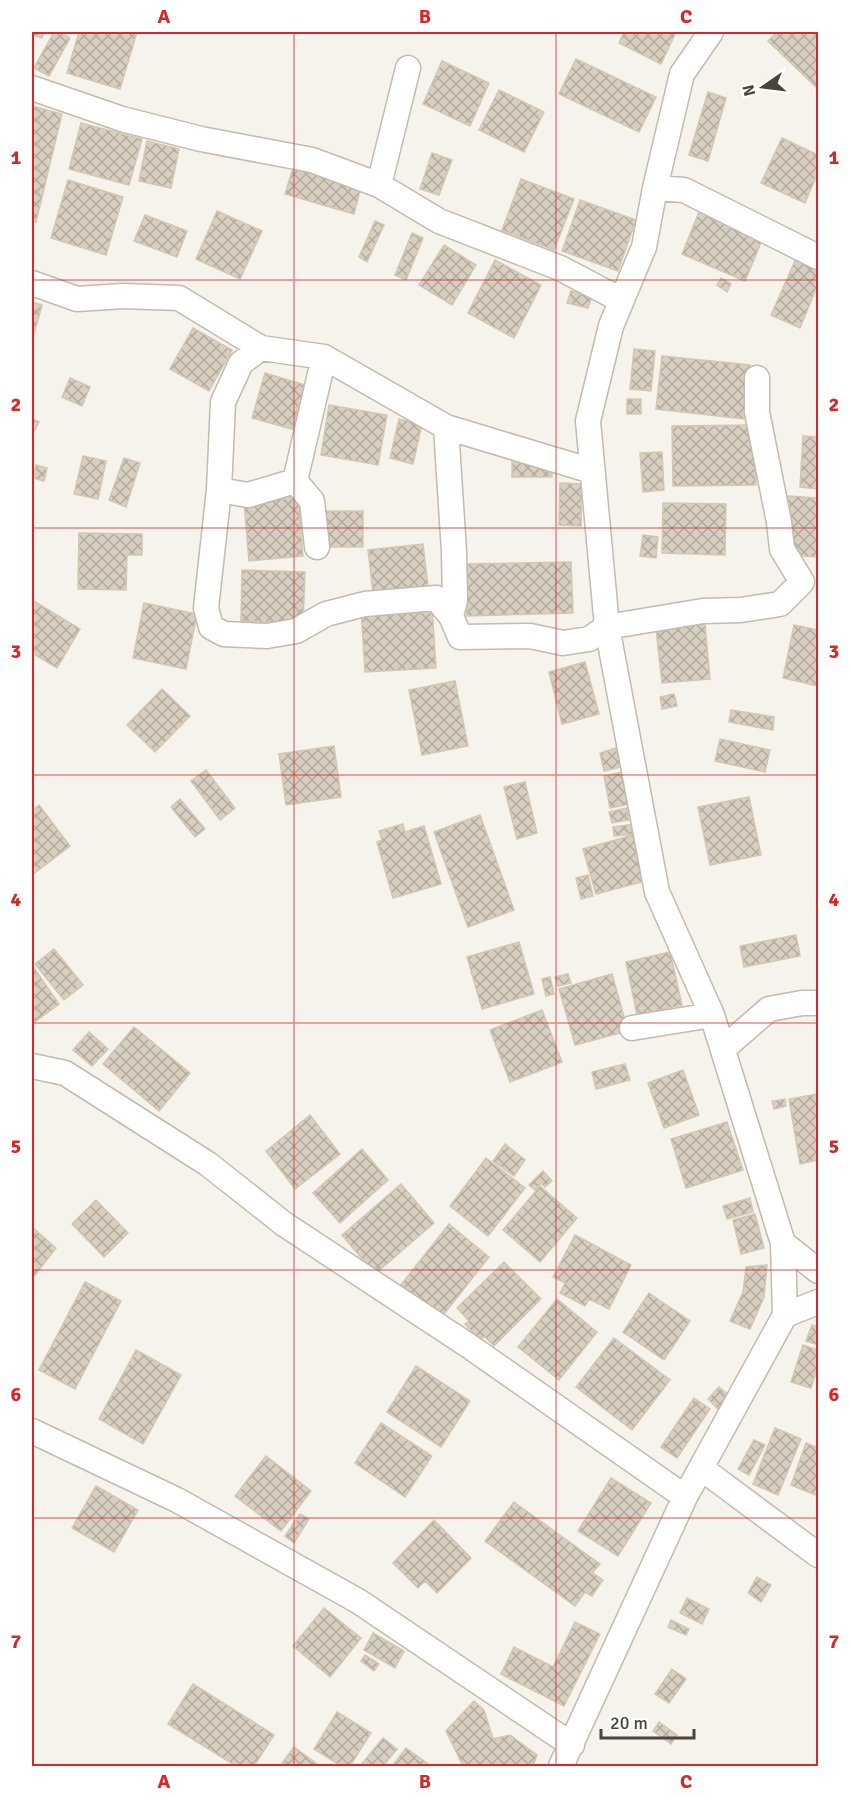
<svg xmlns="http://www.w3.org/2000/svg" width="850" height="1798" viewBox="0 0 850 1798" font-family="Signika,sans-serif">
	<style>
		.building { fill: url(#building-cross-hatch); stroke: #d3c7b4; stroke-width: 1.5 }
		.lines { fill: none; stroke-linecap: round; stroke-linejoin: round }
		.street-casing { stroke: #c2bbae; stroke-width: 27 }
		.street { stroke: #fff; stroke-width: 24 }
		.grid { fill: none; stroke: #d62828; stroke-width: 1.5; stroke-opacity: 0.55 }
		.neatline { fill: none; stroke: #d62828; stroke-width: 2 }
		.grid-label { font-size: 20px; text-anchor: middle; font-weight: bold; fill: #d62828 }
	</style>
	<defs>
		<pattern id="building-cross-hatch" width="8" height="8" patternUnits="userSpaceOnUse" patternTransform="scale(1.5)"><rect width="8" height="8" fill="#d8cfc1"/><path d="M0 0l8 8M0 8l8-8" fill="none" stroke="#b1aa9e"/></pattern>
	</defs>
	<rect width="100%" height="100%" fill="#f6f3ec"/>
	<!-- building -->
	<path class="building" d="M32 32H44L42 38 32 35Z
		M54 32H60L70 38 49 76 34 68Z
		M79 32H137L120 89 67 73Z
		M624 32H676L661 64 619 43Z
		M777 32H818V89L768 41Z
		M576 59 656 97 639 132 559 94Z
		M442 61 489 83 470 126 423 104Z
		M499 90 544 112 524 152 479 130Z
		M708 92 726 98 708 161 689 155Z
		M32 106 62 114 36 222 32 221Z
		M81 123 142 139 129 185 69 169Z
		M782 138 818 155V172L805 203 761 183Z
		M147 141 179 149 171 188 139 181Z
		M432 153 452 160 439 195 420 189Z
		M293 168 361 187 354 214 285 194Z
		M521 179 574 199 554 250 502 230Z
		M68 180 123 197 106 255 51 238Z
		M580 200 636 220 618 271 562 251Z
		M217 211 262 231 240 279 196 259Z
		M699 212 763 238 745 281 682 254Z
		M145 215 187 231 177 257 134 241Z
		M375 221 384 225 367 262 359 257Z
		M412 233 423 238 406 280 395 275Z
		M444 245 476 265 452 305 419 285Z
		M798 254 818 263V284L800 328 771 315Z
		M495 260 541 285 514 338 468 313Z
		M721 278 731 284 727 292 717 285Z
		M571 291 592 296 588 308 567 303Z
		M32 302 42 305 32 341Z
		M193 328 232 350 209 391 170 369Z
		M634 349 655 351 651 391 630 389Z
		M662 356 750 365 744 419 656 409Z
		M265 373 305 385 292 429 252 418Z
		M70 378 90 387 82 406 62 397Z
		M627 399H641V414H627Z
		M329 405 387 415 378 465 321 455Z
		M32 419 39 422 32 436Z
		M399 419 422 424 413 464 390 458Z
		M755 425 756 485 673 486 672 426Z
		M803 436 818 437V489L800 487Z
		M662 452 664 490 643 492 640 453Z
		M83 456 106 461 98 499 74 494Z
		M124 458 140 463 126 507 109 500Z
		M512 461H552V477H512Z
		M36 465 47 468 44 481 33 478Z
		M560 483 582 484 581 526 559 525Z
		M788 496 818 498V557L785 555Z
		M298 497 303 556 249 561 244 502Z
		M663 503 726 504 725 555 662 553Z
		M320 511H363V547H320Z
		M79 533 142 534V555H127L126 590 78 589Z
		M643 535 658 537 656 558 640 556Z
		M423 544 429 595 374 601 368 550Z
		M571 562 573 613 467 616 466 564Z
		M242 570 305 572 303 623 241 621Z
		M32 600 80 629 57 668 32 653Z
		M144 603 197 614 186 669 133 658Z
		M432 606 436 668 365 672 361 610Z
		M705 624 710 679 662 683 656 629Z
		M794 625 818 630V686L783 678Z
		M585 662 599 714 562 724 549 672Z
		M455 681 468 746 422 755 409 690Z
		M162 689 190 716 155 752 127 725Z
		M674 694 677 706 662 709 660 697Z
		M731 710 774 717 773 730 729 722Z
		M720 739 770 750 765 772 715 761Z
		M334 746 341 797 286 805 279 754Z
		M616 748 621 767 604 771 600 753Z
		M206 770 235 808 220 820 191 781Z
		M623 772 630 804 610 808 604 776Z
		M525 782 537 833 517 839 504 787Z
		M749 797 761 855 710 865 698 807Z
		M180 799 205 829 195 837 171 807Z
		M39 805 70 846 32 875V811Z
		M627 808 629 820 612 823 609 812Z
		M480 815 514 910 468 927 434 832Z
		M403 824 405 832 424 826 441 884 393 898 377 842 382 840 379 831Z
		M635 824 636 834 614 836 613 827Z
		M633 835 645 881 596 894 583 849Z
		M588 875 593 896 581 899 576 878Z
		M796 935 800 956 744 967 740 946Z
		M519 942 534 994 482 1009 467 957Z
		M54 949 83 985 64 1000 35 964Z
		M670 952 682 1005 637 1015 626 962Z
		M34 968 59 1004 32 1024V970Z
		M568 974 571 983 558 986 555 977Z
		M612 974 628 1031 575 1045 559 989Z
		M550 977 554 994 546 996 542 979Z
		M542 1010 562 1062 510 1082 490 1030Z
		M134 1027 190 1073 159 1111 103 1064Z
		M89 1032 108 1049 92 1066 73 1050Z
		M625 1064 630 1080 596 1089 592 1072Z
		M683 1070 699 1115 664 1128 648 1083Z
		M818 1094V1160L800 1164 789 1099Z
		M785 1099 786 1106 774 1109 772 1101Z
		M310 1115 340 1154 295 1189 266 1151Z
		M727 1122 743 1170 686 1188 671 1139Z
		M505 1144 525 1160 514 1176 493 1161Z
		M362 1149 388 1180 340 1223 313 1193Z
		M486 1158 525 1188 488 1236 450 1206Z
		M543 1171 552 1181 545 1187 541 1183 535 1190 529 1185Z
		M401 1184 434 1223 375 1274 342 1235Z
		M540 1186 577 1218 540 1262 503 1230Z
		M750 1198 753 1212 727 1219 723 1206Z
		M96 1200 128 1233 104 1257 72 1224Z
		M755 1214 764 1248 741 1254 733 1220Z
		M449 1224 489 1257 441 1318 400 1286Z
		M32 1227 56 1248 32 1279Z
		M575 1235 631 1265 609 1309 589 1299 585 1306 560 1293 565 1283 553 1277Z
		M504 1262 541 1299 494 1346 484 1336 480 1340 465 1324 469 1321 457 1308Z
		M767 1265 764 1297 750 1329 730 1321 743 1292 746 1267Z
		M85 1282 121 1301 75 1389 39 1370Z
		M649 1293 690 1321 664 1360 623 1332Z
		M557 1299 597 1332 559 1380 518 1347Z
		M812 1325 818 1327V1345L806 1341Z
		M614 1338 670 1380 632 1430 576 1387Z
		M803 1345 818 1350V1365L811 1388 791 1382Z
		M136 1350 181 1375 143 1444 99 1419Z
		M416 1366 470 1401 441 1447 387 1412Z
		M719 1387 731 1397 719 1410 708 1399Z
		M694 1398 710 1409 677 1458 661 1447Z
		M381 1423 432 1456 405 1497 355 1463Z
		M775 1428 801 1439 778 1495 753 1484Z
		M754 1440 765 1445 749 1475 738 1469Z
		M806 1443 818 1448V1496L791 1485Z
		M266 1456 311 1491 281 1531 235 1496Z
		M611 1478 651 1503 618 1556 578 1531Z
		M96 1486 138 1510 114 1552 72 1528Z
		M514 1502 600 1564 592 1573 603 1580 592 1596 585 1592 575 1606 485 1541Z
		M300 1514 309 1519 294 1543 285 1536Z
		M434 1520 471 1558 437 1593 425 1581 418 1588 393 1563Z
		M757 1577 771 1585 761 1602 748 1593Z
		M687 1598 709 1609 702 1624 680 1613Z
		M324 1608 361 1638 330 1677 293 1646Z
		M671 1620 689 1629 686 1635 668 1627Z
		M575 1622 600 1634 564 1706 501 1674 514 1647 553 1667Z
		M373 1633 404 1651 395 1668 364 1650Z
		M365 1655 379 1664 374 1671 361 1661Z
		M672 1669 686 1679 669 1703 655 1694Z
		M193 1684 274 1735 254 1766H236L168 1724Z
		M474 1701 484 1710 493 1739 510 1735 537 1755 533 1766H463L446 1731Z
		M337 1712 371 1733 350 1766H341L314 1749Z
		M659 1722 677 1735 671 1744 653 1731Z
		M383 1738 397 1749 383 1766H360Z
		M294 1747 320 1766H280Z
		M406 1748 431 1766H392Z"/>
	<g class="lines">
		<defs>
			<path id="street" d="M711 32 682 74 655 188 644 247 611 326 588 421 607 627 657 892 712 1015 783 1243 785 1315
				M32 88 122 119 201 139 312 160 379 185 439 221 560 268 621 300
				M379 185 408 68
				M655 188 684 190 818 257
				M32 283 77 299 123 296 179 298 261 348 324 357 446 427 592 471
				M261 348 241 363 223 402 219 490 206 608 211 627 224 634 267 636 296 631 326 614 365 604 436 598 451 616 460 637 530 636 563 643 589 639 607 627 703 611 741 610 780 604 802 582 782 549 779 522 757 412V378
				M446 427 454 552 455 600 451 616
				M219 490 248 495 295 481
				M317 547 312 501 295 481 324 357
				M632 1028 712 1015
				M723 1049 769 1009 802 1003H818
				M32 1066 65 1073 208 1164 284 1224 469 1346 685 1497
				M783 1243 818 1271
				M32 1431 177 1500 358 1601 572 1745
				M701 1468 818 1555
				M561 1766 685 1497 785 1315 818 1302"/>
		</defs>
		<!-- street casing -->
		<use href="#street" class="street-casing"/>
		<!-- street -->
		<use href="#street" class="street"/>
	</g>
	<!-- grid -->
	<path class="grid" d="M294 32V1766M556 32V1766M32 280H818M32 528H818M32 775H818M32 1023H818M32 1270H818M32 1518H818"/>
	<!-- border -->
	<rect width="850" height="1798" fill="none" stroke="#ffffff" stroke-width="66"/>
	<!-- north arrow -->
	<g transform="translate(763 87) rotate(256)" stroke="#ffffff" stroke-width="4.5" paint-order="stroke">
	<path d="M0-4.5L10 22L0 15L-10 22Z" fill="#4b4439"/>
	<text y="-9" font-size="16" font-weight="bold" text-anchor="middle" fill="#4b4439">N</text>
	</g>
	<!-- scale -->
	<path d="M601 1729v9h93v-9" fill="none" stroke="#4b4439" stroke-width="3"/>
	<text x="610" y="1729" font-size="18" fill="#4b4439" stroke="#ffffff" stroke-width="4.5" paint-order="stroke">20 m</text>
	<rect x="33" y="33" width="784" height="1732" class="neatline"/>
	<g class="grid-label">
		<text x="164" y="23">A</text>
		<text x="425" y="23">B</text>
		<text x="686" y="23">C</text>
		<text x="16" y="164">1</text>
		<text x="834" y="164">1</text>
		<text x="16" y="411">2</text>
		<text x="834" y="411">2</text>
		<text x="16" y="658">3</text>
		<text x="834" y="658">3</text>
		<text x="16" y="906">4</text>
		<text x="834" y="906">4</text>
		<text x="16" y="1153">5</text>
		<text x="834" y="1153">5</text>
		<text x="16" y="1401">6</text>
		<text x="834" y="1401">6</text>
		<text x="16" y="1648">7</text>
		<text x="834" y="1648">7</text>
		<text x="164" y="1788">A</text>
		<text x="425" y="1788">B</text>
		<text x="686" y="1788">C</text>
	</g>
</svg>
